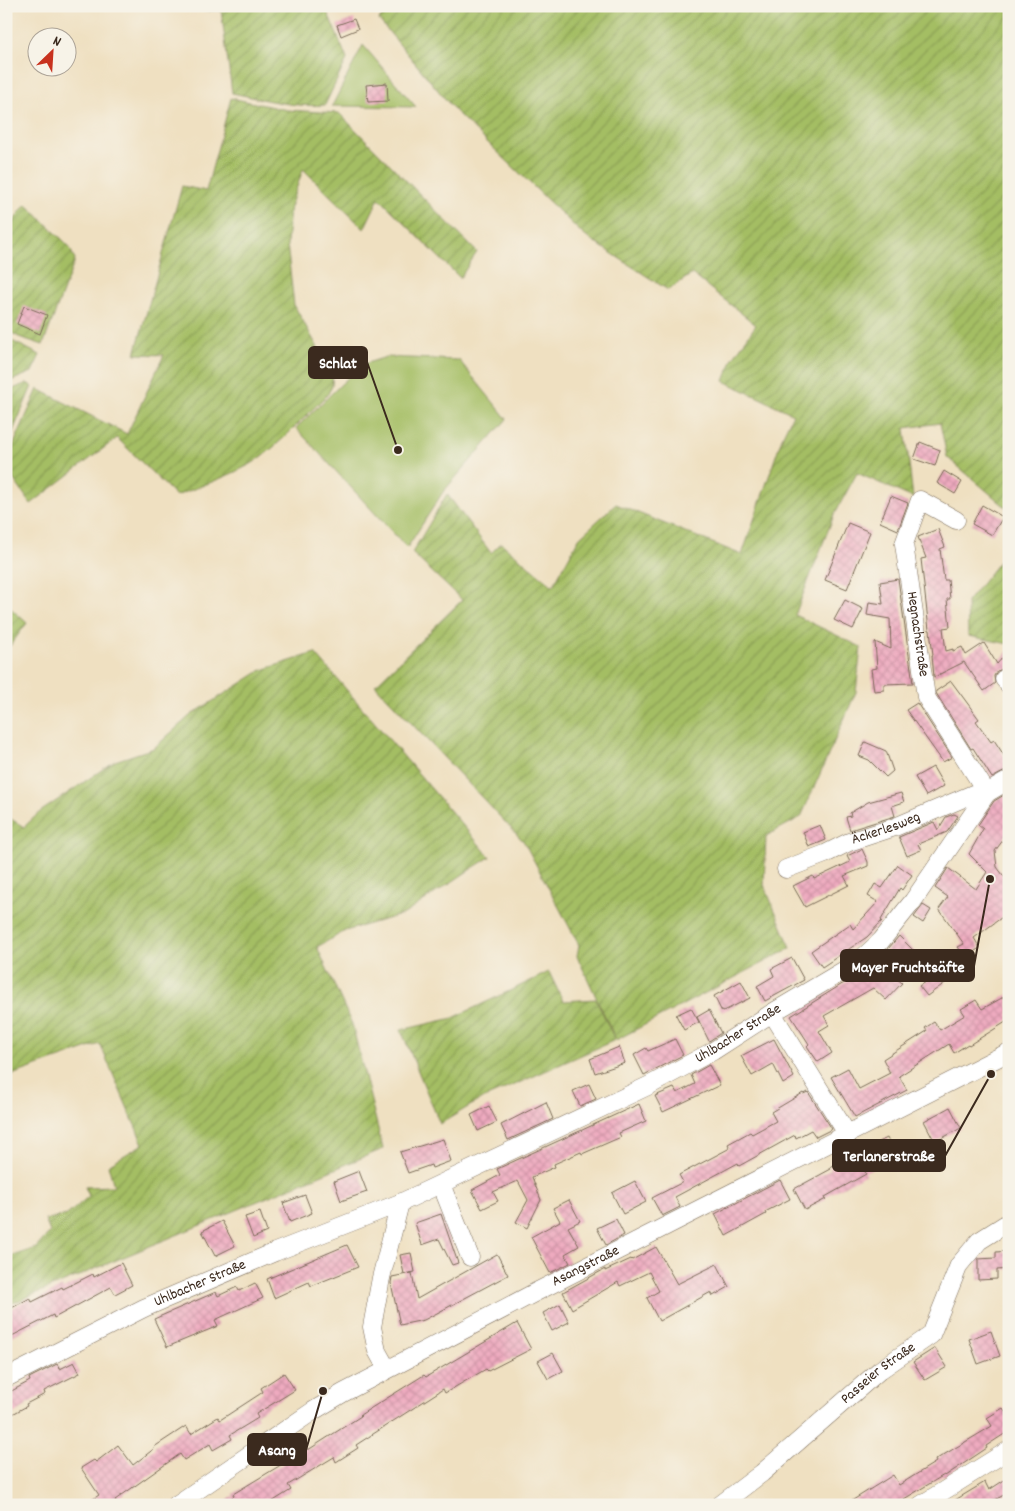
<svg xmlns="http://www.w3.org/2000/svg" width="1015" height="1511" viewBox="0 0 1015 1511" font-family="Dekko,sans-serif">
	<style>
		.grass { fill: #a4be64; stroke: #707441 }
		.garden { fill: url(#garden-furrows); stroke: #707441 }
		.building { fill: url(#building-cross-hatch) }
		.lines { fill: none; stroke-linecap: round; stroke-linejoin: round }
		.minor-casing { stroke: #7a6a57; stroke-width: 19 }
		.minor { stroke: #fff; stroke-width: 18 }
		.labels { text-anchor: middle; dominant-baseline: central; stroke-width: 4; stroke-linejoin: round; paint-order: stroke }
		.street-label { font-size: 15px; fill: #3b2a1e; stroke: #f7f3e8 }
		.leader { fill: none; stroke: #3b2a1e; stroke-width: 2 }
		.callout-dot { fill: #3b2a1e; stroke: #f7f3e8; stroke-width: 2 }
		.callout { fill: #3b2a1e; stroke: #3b2a1e; stroke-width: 2 }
		.callout-label { font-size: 16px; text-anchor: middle; font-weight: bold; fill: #fff }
	</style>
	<defs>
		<pattern id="garden-furrows" width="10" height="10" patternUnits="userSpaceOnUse" patternTransform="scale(1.25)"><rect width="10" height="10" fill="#a4be64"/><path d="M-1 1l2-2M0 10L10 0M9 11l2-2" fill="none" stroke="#879b52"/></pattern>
		<pattern id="building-cross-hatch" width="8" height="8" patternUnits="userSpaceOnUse" patternTransform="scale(1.25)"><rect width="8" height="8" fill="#eeaabf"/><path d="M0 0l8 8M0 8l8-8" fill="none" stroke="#cd92a4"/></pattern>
	</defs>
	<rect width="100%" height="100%" fill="#f7f3e8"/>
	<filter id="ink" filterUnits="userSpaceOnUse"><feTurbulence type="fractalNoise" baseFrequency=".02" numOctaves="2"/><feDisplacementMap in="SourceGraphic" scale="10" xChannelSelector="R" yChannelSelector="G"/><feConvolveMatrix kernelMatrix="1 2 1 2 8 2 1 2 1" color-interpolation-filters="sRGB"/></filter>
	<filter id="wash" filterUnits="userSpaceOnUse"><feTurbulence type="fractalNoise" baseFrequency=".0096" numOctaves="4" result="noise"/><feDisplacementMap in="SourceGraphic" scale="20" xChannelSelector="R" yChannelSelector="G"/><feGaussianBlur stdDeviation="1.12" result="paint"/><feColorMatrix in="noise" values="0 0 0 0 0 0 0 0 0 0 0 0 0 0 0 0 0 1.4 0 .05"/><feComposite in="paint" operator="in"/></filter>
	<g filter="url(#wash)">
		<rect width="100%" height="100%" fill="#efe0c1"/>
		<!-- grass -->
		<path class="grass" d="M363 45 416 107 332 106Z
			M386 357 459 360 507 419 443 492 407 548 296 428 361 365Z"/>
		<!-- garden -->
		<path class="garden" d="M204 6H325L347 59 325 105C293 108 263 99 232 93L221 10 204 11Z
			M389 6H1009V510L947 457 940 423 905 428 913 498 857 473 834 515 795 615 861 647 856 692 801 817 766 836 764 885 791 948 616 1040 577 956 579 945 524 842 375 685 462 600 412 553 447 494 491 553 501 543 553 586 579 538 616 504 742 555 783 435 793 414 724 381 733 358 756 325 692 274 668 290 585 236 457 113 379 20Z
			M231 98 287 110 339 113 477 252 460 278 379 198 364 229 303 169 290 207 287 244 294 305 333 375 332 385 328 394C306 415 276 449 251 464 227 477 201 486 176 496L117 438 31 504 6 469V462L38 389 127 434 164 355 135 354 182 186 206 191Z
			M26 204 69 246 75 260 43 345 19 337 6 330V231Z
			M6 338 40 355 32 372 6 383Z
			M27 383 32 386 6 448V392Z
			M1009 549V644L968 636 967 602Z
			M6 604 27 623 6 651Z
			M315 653 490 857 471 869 404 914 345 931 317 947 352 1024 383 1149 6 1306V1258L36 1248 50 1232 45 1220 67 1215 89 1196 85 1187 114 1186 108 1165 143 1144 100 1044 6 1077V816L24 827 40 812 115 761 154 748 191 715 262 670Z
			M549 972 563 1001 596 999 615 1040 478 1101 440 1124 401 1030 453 1018Z"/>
		<g id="blocks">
			<!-- building -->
			<path class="building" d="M354 19 358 29 341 36 337 25Z
				M387 83 388 101 368 102 366 85Z
				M24 306 47 315 40 334 17 324Z
				M920 442 940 450 935 466 914 459Z
				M944 471 962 482 955 494 937 483Z
				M891 496 908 503 898 530 880 522Z
				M982 505 1003 517 992 535 972 524Z
				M848 523 870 532 847 589 825 580Z
				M938 529 945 547 940 549 944 580H948L950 599H947L950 627 943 628 946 651 953 649V651L962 647 966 655 984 643 997 664 1009 650V670L1003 669 997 671 994 676 995 683 984 691 964 662 934 677 932 655H933L930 630H929L921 559 926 558 918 537Z
				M898 579 913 683 884 684V690L874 691 871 669 877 668 875 642 891 649 890 619 867 615 869 602 883 604 880 582Z
				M845 600 863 609 853 629 834 620Z
				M951 681 979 719 976 721 991 742 994 740 1009 763V769L992 778 973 748 971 749 936 693V691Z
				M917 703 952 757 943 762 906 710Z
				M865 742 886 751 893 771 886 777 869 760 859 756Z
				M933 767 944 786 926 796 915 777Z
				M1009 792V832L995 851 997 867 1009 883V912L974 938 980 948 965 957 958 947 964 944 939 909 948 897 935 888 948 868 976 889 987 872 969 854 983 829 978 825 994 801Z
				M901 793 904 802 892 806 895 816 850 830 846 817 851 816 850 813 868 802Z
				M954 814 958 816 947 832 918 844 921 850 907 856 899 837 934 822 938 830 946 817Z
				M820 825 826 840 809 847 803 832Z
				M862 849 868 862V866L844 876 849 885 805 907 793 886 813 876 814 879 850 862 847 856Z
				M898 865 912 875 902 890 900 888 881 920 882 921 867 937 822 967 811 951 850 924 853 929 878 902 868 896 875 884 882 888Z
				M923 905 931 910 923 923 914 917Z
				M899 936 917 954 895 977 902 983 886 1000 873 988 824 1016 829 1025 819 1031 832 1053 818 1062 807 1046 809 1044 791 1016 852 978 853 981 888 949Z
				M792 958 804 980 765 1001 757 986 774 976 771 969Z
				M938 973 945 983 927 996 919 986Z
				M741 981 750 998 722 1012 714 996Z
				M1009 994V1020L969 1045 968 1044 954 1053 949 1044 899 1076 907 1090 855 1117 831 1077 848 1068 859 1089 890 1073 883 1059 927 1031 925 1028 934 1022 940 1030 965 1015 961 1009 976 1000 982 1009Z
				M691 1008 699 1022 684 1030 676 1015Z
				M709 1010 721 1033 709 1041 697 1017Z
				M675 1039 683 1055 644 1075 634 1055 646 1048 648 1051Z
				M774 1039 794 1077 783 1084 773 1064 752 1076 741 1056Z
				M619 1047 625 1063 595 1073 590 1059Z
				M709 1065 720 1085 663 1112 655 1096 674 1088 677 1093 695 1084 691 1075Z
				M589 1084 596 1099 580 1106 573 1091Z
				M808 1092 832 1129 816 1137 811 1130 796 1138 795 1135 739 1166 738 1163 675 1197 680 1207 662 1216 652 1198 683 1182 679 1175 730 1148 728 1144 750 1132 752 1134 776 1121 771 1112 803 1093V1094Z
				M546 1102 553 1119 508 1140 501 1125Z
				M639 1104 646 1121 619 1133 621 1137 582 1154 581 1152 554 1164 555 1167 532 1177 541 1200 527 1228 516 1222 528 1200 518 1181 493 1192 498 1201 482 1209 472 1190 500 1175 497 1169Z
				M489 1106 497 1122 478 1131 471 1115Z
				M950 1107 961 1128 935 1142 924 1121Z
				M887 1138 896 1155 865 1172 866 1174 825 1197 826 1199 805 1210 794 1189 831 1169 830 1167Z
				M443 1139 451 1161 432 1168 431 1165 408 1173 400 1152Z
				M359 1171 367 1192 341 1201 334 1181Z
				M780 1180 790 1199 765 1212 766 1214 726 1236 715 1214Z
				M635 1181 646 1202 623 1214 612 1193Z
				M305 1195 312 1213 290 1222 283 1203Z
				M569 1200 580 1221 568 1227 579 1246 565 1254 570 1263 550 1273 531 1237 560 1221 553 1208Z
				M260 1212 267 1232 253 1238 245 1217Z
				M441 1214 458 1263 452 1265 439 1239 422 1245 415 1223Z
				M616 1219 624 1235 606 1245 597 1228Z
				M222 1221 235 1246 215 1256 202 1231Z
				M347 1245 358 1267 311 1286 309 1282 274 1298 267 1279Z
				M656 1247 677 1284 717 1264 729 1287 713 1296 711 1292 659 1321 647 1298 659 1291 649 1272 620 1286 618 1282 572 1309 563 1292 605 1269V1271L631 1259 632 1260Z
				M1009 1251V1269L997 1270V1279L978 1280V1259L996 1258V1252Z
				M411 1253 415 1272 404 1274 400 1255Z
				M497 1254 508 1275 424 1320 400 1325 391 1283 392 1277 412 1273 417 1299Z
				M121 1263 132 1285 115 1294 111 1287 54 1318 53 1315 6 1339V1311L30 1298 32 1302 62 1287 63 1289 93 1274 94 1277Z
				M255 1283 263 1298 215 1320 218 1326 167 1347 154 1319 216 1292 218 1296 237 1287 239 1291Z
				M560 1304 569 1322 552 1331 543 1313Z
				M517 1323 531 1349 488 1371 486 1369 445 1393 443 1389 356 1445 358 1448 336 1462 334 1457 288 1485 291 1490 267 1505H220L234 1496 233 1494 289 1460 288 1459 306 1447 308 1450 361 1416 360 1415 424 1375 426 1377Z
				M991 1331 1000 1356 978 1364 969 1339Z
				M935 1348 947 1367 925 1380 913 1362Z
				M553 1353 563 1371 548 1379 538 1361Z
				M74 1362 80 1373 44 1391 45 1394 26 1404 27 1406 9 1416 6 1410V1394L30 1381 29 1378 57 1364 60 1369Z
				M284 1373 295 1390 256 1414 258 1418 230 1435 232 1439 213 1450 210 1444 184 1460 180 1454 115 1500 118 1505H84L99 1495 81 1468 94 1460 96 1462 118 1445 133 1465 155 1448 154 1447 186 1426 191 1434 218 1417 220 1420 263 1392 261 1388Z
				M1003 1408 1009 1417V1431L986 1446 987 1448 945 1476 944 1475 894 1505H845L893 1475 899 1485 936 1462 935 1460 992 1426 987 1418Z
				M1009 1477V1492L986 1505H947L985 1482 989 1490Z"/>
		</g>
	</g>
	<g filter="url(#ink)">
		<use href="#blocks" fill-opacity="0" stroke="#7a6a57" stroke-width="1"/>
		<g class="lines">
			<defs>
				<g id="minor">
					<path id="s1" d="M956 520 920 500 904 544 926 697 987 793"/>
					<path d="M1004 679 1009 685"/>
					<path id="s2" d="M786 869 825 854 849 842 895 827 973 794 987 793"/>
					<path d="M772 1013 848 1135"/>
					<path d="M441 1184 470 1257"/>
					<path d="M387 1369 377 1351 372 1327 381 1278 400 1203"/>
					<path id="s3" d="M6 1378 144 1308 275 1252 400 1203 650 1085 713 1051 772 1013 858 962 881 941 913 901 987 793 1009 780"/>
					<path id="s4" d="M176 1505 313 1411 343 1393 536 1292 1009 1052"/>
					<path id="s5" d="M720 1505 762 1473 880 1370 931 1335 959 1265 979 1241 1009 1222"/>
					<path d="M921 1505 1009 1450"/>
				</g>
			</defs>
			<!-- minor casing -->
			<use href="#minor" class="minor-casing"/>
			<!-- minor -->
			<use href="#minor" class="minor"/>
		</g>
	</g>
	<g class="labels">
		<!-- street labels -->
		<g class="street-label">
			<text stroke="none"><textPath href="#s1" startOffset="179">Hegnachstraße</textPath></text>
			<text stroke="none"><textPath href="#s2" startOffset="108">Äckerlesweg</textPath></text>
			<text stroke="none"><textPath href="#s3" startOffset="810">Uhlbacher Straße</textPath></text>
			<text stroke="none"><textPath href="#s4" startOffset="475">Asangstraße</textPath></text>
			<text stroke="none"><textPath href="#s3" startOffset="216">Uhlbacher Straße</textPath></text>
			<text stroke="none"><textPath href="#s5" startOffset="206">Passeier Straße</textPath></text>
		</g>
	</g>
	<!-- callouts -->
	<path class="leader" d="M398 450L367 362M990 879L974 966M991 1074L945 1156M323 1391L306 1450"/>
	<g class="callout-dot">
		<circle cx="398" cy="450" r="5"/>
		<circle cx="990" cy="879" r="5"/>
		<circle cx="991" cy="1074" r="5"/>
		<circle cx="323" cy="1391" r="5"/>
	</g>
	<g class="callout">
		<rect x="309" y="347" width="58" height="31" rx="5"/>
		<rect x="841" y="950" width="133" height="31" rx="5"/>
		<rect x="833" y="1140" width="112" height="31" rx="5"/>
		<rect x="248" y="1434" width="58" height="31" rx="5"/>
	</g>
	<g class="callout-label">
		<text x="338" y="368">Schlat</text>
		<text x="908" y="972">Mayer Fruchtsäfte</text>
		<text x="889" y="1161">Terlanerstraße</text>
		<text x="277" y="1455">Asang</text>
	</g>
	<!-- margin -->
	<rect width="1015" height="1511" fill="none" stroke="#f7f3e8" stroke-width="25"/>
	<!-- north arrow -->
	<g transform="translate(52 52) rotate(25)"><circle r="24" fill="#f7f3e8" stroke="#aca397"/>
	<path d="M0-4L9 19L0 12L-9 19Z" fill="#c8321e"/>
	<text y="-8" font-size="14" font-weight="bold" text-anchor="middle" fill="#3b2a1e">N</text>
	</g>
</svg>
